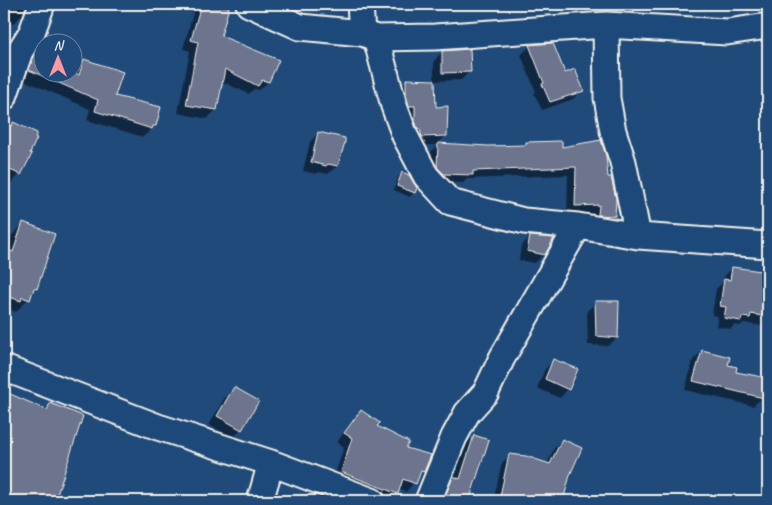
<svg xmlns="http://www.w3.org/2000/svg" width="772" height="505" viewBox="0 0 772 505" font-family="Caveat,sans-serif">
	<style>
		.shadow { fill: #0007 }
		.building { fill: #6c748d; stroke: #f4f1e8 }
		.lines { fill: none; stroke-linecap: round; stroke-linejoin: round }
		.minor-casing { stroke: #f4f1e8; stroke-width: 29 }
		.minor { stroke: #1f4a7a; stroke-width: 25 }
	</style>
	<rect width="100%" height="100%" fill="#1f4a7a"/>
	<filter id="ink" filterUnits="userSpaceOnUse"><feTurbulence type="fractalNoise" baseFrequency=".02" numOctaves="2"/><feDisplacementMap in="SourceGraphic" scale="10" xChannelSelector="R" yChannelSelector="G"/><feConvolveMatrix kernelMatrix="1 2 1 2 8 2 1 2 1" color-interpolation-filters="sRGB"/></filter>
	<g filter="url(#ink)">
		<!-- shadow -->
		<path class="shadow" d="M4 4H25L22 15 13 24 7 23 8 5Z
			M200 4H213L228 8 219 37 278 61 268 82 259 90 254 89 249 94 221 81 216 110 207 119 178 113 190 51 183 49 194 10Z
			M530 46 582 90 573 99 542 110 534 93 536 92 521 55Z
			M442 52 470 71 461 80 434 81V61Z
			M35 57 42 60V72L74 74 75 69 84 60 114 97 155 126 143 137 87 120 90 109 21 79 26 66Z
			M407 81 435 108 446 136 437 144 488 147H523L526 143 561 148 600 141 614 215 605 224 590 223 591 213 567 214 568 175 467 179 463 183 435 182 429 176 430 153 438 145H413L398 89Z
			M6 119 35 134 20 174 7 187 4 186V121Z
			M318 133 337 166 328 174 319 172 316 174 303 171 310 142Z
			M402 173 414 192 410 197 394 190 398 177Z
			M23 224 36 288 30 294 28 299 16 312 11 310 7 314 4 312V256L11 236Z
			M530 237 544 254 535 263 519 260 521 246Z
			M732 268 755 277 768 279V327L744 323 740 326 734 325 731 329 716 326 718 316 712 315 716 289 723 282 724 277Z
			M596 302 617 338 608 346 588 345 587 311Z
			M702 351 726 366 734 373 766 379 762 398 753 406 685 390 693 360Z
			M554 360 568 389 560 398 537 388 545 369Z
			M234 388 241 429 233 438 209 425 225 397Z
			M8 394 44 410 50 404 81 417 54 501H4V399Z
			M361 412 423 471 406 492 398 489 397 493 389 501 333 480 344 447 337 442 353 420Z
			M474 436 487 441 467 501H439L445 487 455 478 465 445Z
			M562 440 569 474 562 498 612 501H493L502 463 510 455 547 465 554 448Z"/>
		<!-- building -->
		<path class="building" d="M201 4H218L229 7 221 36 279 60 269 82 262 80 258 86 225 69 217 110 186 105 198 42 191 40Z
			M553 43 565 73 575 69 584 91 550 102 542 84 544 83 529 45Z
			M470 49 471 72 442 73V51Z
			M34 55 42 59V72H74L79 75 84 59 123 72 115 96 161 107 156 126H153L152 129 95 111 98 100 29 70Z
			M406 79 435 80 436 107 448 106 447 136 422 137 420 129H418L415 121V106H409L408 102 406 95Z
			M4 122 12 126 13 122 37 133 35 137 37 138 30 153 32 154 21 175 6 168 9 163 4 160Z
			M318 132 345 138V142L338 166 328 164 326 166 311 162Z
			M601 140 606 156 608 177H611L616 199 615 216 598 215 599 205 575 206 576 167 473 171V175L444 174 437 167 438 143 488 146 526 145V142L562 141V147Z
			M402 172 409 175 417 188 415 193 397 186Z
			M23 222 55 234 37 289 34 288 30 300 22 297 21 301 4 295V261L8 250 13 252Z
			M530 236 554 238 545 255 527 251Z
			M732 267 768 272V317L751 314 750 318 742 317 741 321 724 318 726 307 720 306 724 279 730 280Z
			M595 301H619L618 338 596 336Z
			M702 350 730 357 728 365 737 367 736 372 768 378V399L693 381Z
			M553 359 578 369 569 390 545 379Z
			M234 387 259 401 242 430 217 416Z
			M8 393 47 410 50 403 83 416 55 501H4V456L11 439 4 435V402Z
			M361 410 380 423 377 426 409 442 406 448 431 455 424 472 421 471 416 484 403 479 398 494 341 472 352 438 344 433Z
			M474 435 489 440 469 501H443L453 476 460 479Z
			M562 439 582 448 570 475 563 501H501L502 497 500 496 509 454 526 456 550 464Z"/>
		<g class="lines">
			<defs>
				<path id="minor" d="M249 4 300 27 362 33 376 38 435 37 606 25 727 32 768 26
					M360 4 362 33
					M606 25 607 98 613 131 623 162 638 236
					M376 38 394 106 405 136 426 176 450 202 524 221 578 226 638 236 768 245
					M4 97 20 51 32 32 42 4
					M4 368 158 427 271 463 372 501
					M260 501 271 463
					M428 501 454 437 467 413 486 392 502 358 578 226"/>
			</defs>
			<!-- minor casing -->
			<use href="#minor" class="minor-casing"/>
			<!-- minor -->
			<use href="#minor" class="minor"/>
		</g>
	</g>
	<!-- margin -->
	<rect width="772" height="505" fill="none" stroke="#1f4a7a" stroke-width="20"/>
	<rect x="10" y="10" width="752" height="485" fill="none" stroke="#f4f1e8" stroke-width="2" filter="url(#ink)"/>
	<!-- north arrow -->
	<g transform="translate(58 58)"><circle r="24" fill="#1f4a7a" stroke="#748da6"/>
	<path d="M0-4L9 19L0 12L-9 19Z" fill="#ff9aa2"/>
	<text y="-8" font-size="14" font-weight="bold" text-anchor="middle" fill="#f4f1e8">N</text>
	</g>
</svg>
